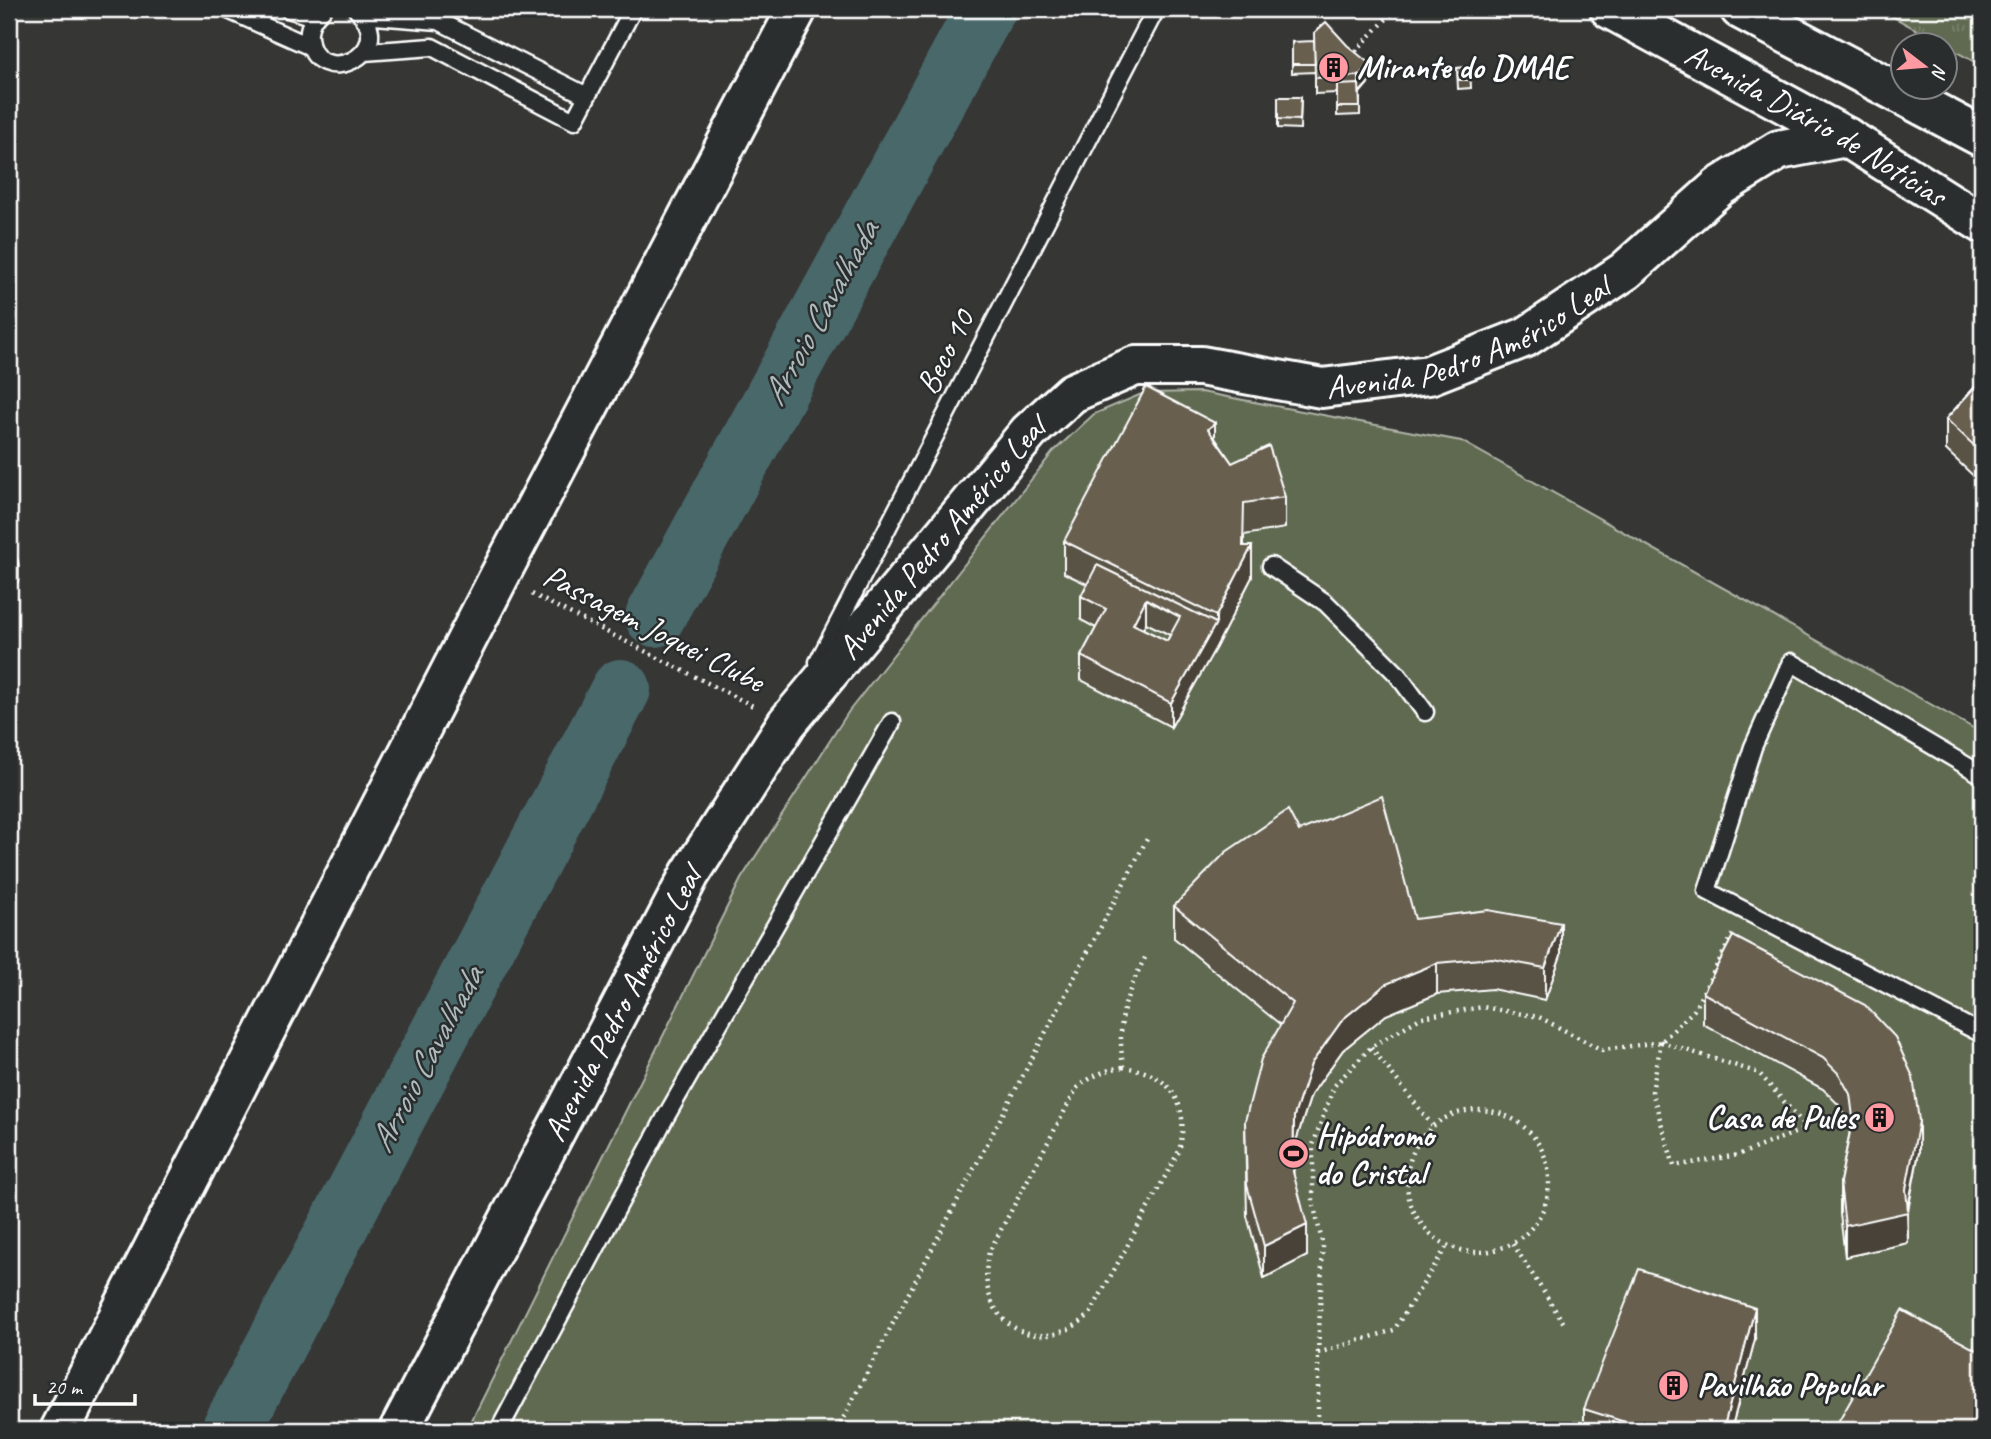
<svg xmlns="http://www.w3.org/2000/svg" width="1991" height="1439" viewBox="0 0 1991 1439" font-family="Caveat,sans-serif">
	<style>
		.grass { fill: url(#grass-tufts); stroke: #b0b4a8; stroke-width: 2 }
		.pitch { fill: #606a51; stroke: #b0b4a8; stroke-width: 2 }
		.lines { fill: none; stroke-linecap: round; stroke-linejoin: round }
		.river { stroke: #4a686b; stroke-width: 60 }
		.service-casing { stroke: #fff; stroke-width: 21 }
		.secondary-casing { stroke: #fff; stroke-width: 44 }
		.path { stroke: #fff; stroke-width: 4.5; stroke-dasharray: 2 5; stroke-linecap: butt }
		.service { stroke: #2a2d2e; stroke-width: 16 }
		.secondary { stroke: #2a2d2e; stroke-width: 38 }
		.wall { fill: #595244; stroke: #fff; stroke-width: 2; fill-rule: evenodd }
		.shaded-wall { fill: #484237; stroke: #fff; stroke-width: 2 }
		.building { fill: #675f4f; stroke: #fff; stroke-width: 2; fill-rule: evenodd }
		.labels { text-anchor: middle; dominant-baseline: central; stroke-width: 5; stroke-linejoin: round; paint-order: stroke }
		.poi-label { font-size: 33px; font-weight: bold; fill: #fff; stroke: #2a2d2e; text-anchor: start }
		.street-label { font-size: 33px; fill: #fff; stroke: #2a2d2e }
		.water-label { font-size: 35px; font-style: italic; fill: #aebbbc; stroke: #2a2d2e }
	</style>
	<defs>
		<pattern id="grass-tufts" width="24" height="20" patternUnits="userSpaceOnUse" patternTransform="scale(1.75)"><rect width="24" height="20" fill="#606a51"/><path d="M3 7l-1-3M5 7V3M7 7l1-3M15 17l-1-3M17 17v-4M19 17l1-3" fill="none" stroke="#78806b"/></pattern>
	</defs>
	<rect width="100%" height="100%" fill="#363735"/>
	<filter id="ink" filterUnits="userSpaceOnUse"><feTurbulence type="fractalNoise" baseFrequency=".0143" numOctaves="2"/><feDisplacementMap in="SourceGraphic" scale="14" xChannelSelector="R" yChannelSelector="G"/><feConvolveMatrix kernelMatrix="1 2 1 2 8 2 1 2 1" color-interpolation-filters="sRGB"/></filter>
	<g filter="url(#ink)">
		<!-- grass -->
		<path class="grass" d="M1879 9H1982V66Z"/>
		<!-- pitch -->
		<path class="pitch" d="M1201 392 1461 441 1982 733V1430H467L741 879 849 711 1053 452 1094 414 1144 393Z"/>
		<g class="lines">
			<!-- river -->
			<path class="river" d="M655 617 986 9
				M231 1430 621 689"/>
			<defs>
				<path id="service" d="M226 9 311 47
					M288 9 314 17
					M323 9C314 16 308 25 309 37 313 92 403 54 357 10
					M362 15 439 21 587 96
					M364 52 432 47 574 121 633 9
					M9 564V578
					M1271 566 1326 603 1397 674 1425 712
					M818 662 1156 9
					M1982 775 1791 662 1753 747 1707 891 1982 1034
					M499 1430 665 1118 892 722"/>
				<g id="secondary">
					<path id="s1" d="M1610 9 1846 137 1982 223"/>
					<path d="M1740 9 1982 137"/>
					<path d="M60 1430 499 577 797 9"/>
					<path id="s2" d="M399 1430 690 874 787 723 1029 432 1072 393 1135 366H1201L1322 388 1429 375 1526 337 1625 271 1719 187 1779 150 1846 137"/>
				</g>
			</defs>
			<!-- service casing -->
			<use href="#service" class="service-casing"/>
			<!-- secondary casing -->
			<use href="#secondary" class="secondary-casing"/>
			<!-- path -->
			<path class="path" d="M1351 56 1396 9
				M532 594 755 707
				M1661 1042 1759 1073 1807 1128 1738 1155 1674 1166 1652 1092Z
				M1371 1047 1432 1125
				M1123 1067C1171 1073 1191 1104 1179 1151L1090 1314C1038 1363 972 1321 989 1252L1077 1088C1092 1076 1104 1070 1123 1067Z
				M1123 1067C1117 1019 1124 998 1146 956
				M1407 1181a71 71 0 1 1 142 0a71 71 0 1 1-142 0Z
				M1513 1244 1565 1325
				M1318 1353 1323 1246 1313 1202V1145L1334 1086 1371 1047 1422 1017 1483 1007 1539 1017 1602 1050 1661 1042 1694 1010 1735 930
				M837 1430 1147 839
				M1318 1430V1353L1394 1330 1447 1246"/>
			<!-- service -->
			<use href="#service" class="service"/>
			<!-- secondary -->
			<use href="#secondary" class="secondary"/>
		</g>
		<!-- wall -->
		<path class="wall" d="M1292 42 1370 81 1360 93V115L1337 116V93L1315 94V72L1292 73Z
			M1470 67 1471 88 1458 89 1457 68Z
			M1301 97 1300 129 1278 128V119Z
			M1982 379V484L1946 450V419Z
			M1215 438 1232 463 1285 497V528L1244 535V546L1252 577 1216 647 1171 727 1081 680V656L1096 628 1081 620V596L1087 584 1064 573V541ZM1146 623 1170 635 1167 641 1143 629Z
			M1299 831 1415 919 1561 955 1545 1000 1492 989 1437 994 1386 1015 1343 1050 1311 1095 1294 1147 1293 1174 1307 1256 1264 1278 1247 1216 1245 1121 1281 1025 1174 938V906Z
			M1733 936 1919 1152 1908 1211V1243L1845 1257 1840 1214V1182L1850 1131V1126L1839 1105 1823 1089 1703 1024V993Z
			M1755 1339 1731 1430H1584V1409Z"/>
		<!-- shaded-wall -->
		<path class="shaded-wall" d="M1370 64V81L1359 93V76Z
			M1215 423V454L1208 429Z
			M1252 546V577L1216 647 1171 727V703L1216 623V616Z
			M1146 599V623L1133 648V624Z
			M1561 923V955L1545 1000V968Z
			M1437 963V994L1386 1015 1343 1050 1311 1095 1294 1147 1293 1203 1294 1116 1311 1064 1343 1019 1386 984Z
			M1919 1121V1152L1907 1212 1908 1243 1845 1257V1226Z
			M1307 1225V1256L1264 1278V1246Z
			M1755 1308V1339L1731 1430H1723Z"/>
		<!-- building -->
		<path class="building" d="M1326 22 1347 45 1370 64 1359 76 1315 78 1314 33Z
			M1314 41 1315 64H1292V42Z
			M1470 67 1471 80H1458L1457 68Z
			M1359 84 1360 107H1337V85Z
			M1278 97H1301L1300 120 1278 119Z
			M1982 379V453L1946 419Z
			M1146 387 1215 423 1208 429 1232 463 1269 446 1285 497 1244 503 1243 546H1252L1216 616 1064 541Z
			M1097 565 1216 623 1171 703 1081 656 1106 609 1081 596ZM1146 599 1180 617 1167 641 1133 624Z
			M1382 796 1415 919 1488 910 1561 923 1545 968 1492 958 1437 963 1386 984 1343 1019 1311 1064 1294 1116 1293 1172 1307 1225 1264 1246 1247 1185 1245 1121 1261 1059 1293 1003 1174 906 1226 852 1288 810 1299 831Z
			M1733 936 1865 1005 1895 1037 1913 1077 1919 1121 1906 1189 1908 1212 1845 1226 1840 1182 1853 1117 1850 1094 1839 1074 1823 1058 1703 993Z
			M1639 1269 1755 1308 1723 1430H1650L1584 1409Z
			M1902 1310 1982 1353V1430H1834Z"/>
	</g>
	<!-- icons -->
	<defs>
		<symbol id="building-disc" viewBox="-11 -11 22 22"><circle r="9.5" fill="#ff9aa2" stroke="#2a2d2e"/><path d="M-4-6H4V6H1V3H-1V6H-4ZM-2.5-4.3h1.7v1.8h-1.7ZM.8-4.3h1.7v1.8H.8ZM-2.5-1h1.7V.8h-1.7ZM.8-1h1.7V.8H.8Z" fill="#111"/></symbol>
		<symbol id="stadium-disc" viewBox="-11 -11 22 22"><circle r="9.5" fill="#ff9aa2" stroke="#2a2d2e"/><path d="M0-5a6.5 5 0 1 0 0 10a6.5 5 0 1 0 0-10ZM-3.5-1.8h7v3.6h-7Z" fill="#111"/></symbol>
	</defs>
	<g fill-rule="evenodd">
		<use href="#building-disc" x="1316" y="50" width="35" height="35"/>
		<use href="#building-disc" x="1862" y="1100" width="35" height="35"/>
		<use href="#stadium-disc" x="1276" y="1136" width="35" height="35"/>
		<use href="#building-disc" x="1656" y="1368" width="35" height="35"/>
	</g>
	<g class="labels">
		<!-- poi labels -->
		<g class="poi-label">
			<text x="1357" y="67">Mirante do DMAE</text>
			<text x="1857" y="1117" text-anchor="end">Casa de Pules</text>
			<text x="1316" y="1135">Hipódromo<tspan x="1316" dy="38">do Cristal</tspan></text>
			<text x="1697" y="1385">Pavilhão Popular</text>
		</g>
		<!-- street labels -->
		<g class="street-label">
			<text stroke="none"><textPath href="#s1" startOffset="236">Avenida Diário de Notícias</textPath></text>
			<text stroke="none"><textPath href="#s2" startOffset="1657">Avenida Pedro Américo Leal</textPath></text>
			<text transform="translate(945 352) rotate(-63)">Beco 10</text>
			<text stroke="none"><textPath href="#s2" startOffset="1048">Avenida Pedro Américo Leal</textPath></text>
			<text transform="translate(654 628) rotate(27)">Passagem Joquei Clube</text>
			<text stroke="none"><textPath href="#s2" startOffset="481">Avenida Pedro Américo Leal</textPath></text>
		</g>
		<!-- water labels -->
		<g class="water-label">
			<text transform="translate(820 313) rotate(-61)">Arroio Cavalhada</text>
			<text transform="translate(426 1059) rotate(-62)">Arroio Cavalhada</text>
		</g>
	</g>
	<!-- margin -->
	<rect width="1991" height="1439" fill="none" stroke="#2a2d2e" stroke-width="35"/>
	<rect x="18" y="18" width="1956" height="1404" fill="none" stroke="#fff" stroke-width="2.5" filter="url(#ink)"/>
	<!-- north arrow -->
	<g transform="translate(1924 66) rotate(106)"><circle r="33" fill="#2a2d2e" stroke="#7f8182" stroke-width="2"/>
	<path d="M0-5L12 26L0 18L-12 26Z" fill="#ff9aa2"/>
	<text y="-10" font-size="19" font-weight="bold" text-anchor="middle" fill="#ffffff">N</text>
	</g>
	<!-- scale -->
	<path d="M35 1394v10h100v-10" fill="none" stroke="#ffffff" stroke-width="3.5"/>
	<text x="46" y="1394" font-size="21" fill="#ffffff" stroke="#2a2d2e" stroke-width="5" paint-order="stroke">20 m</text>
</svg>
